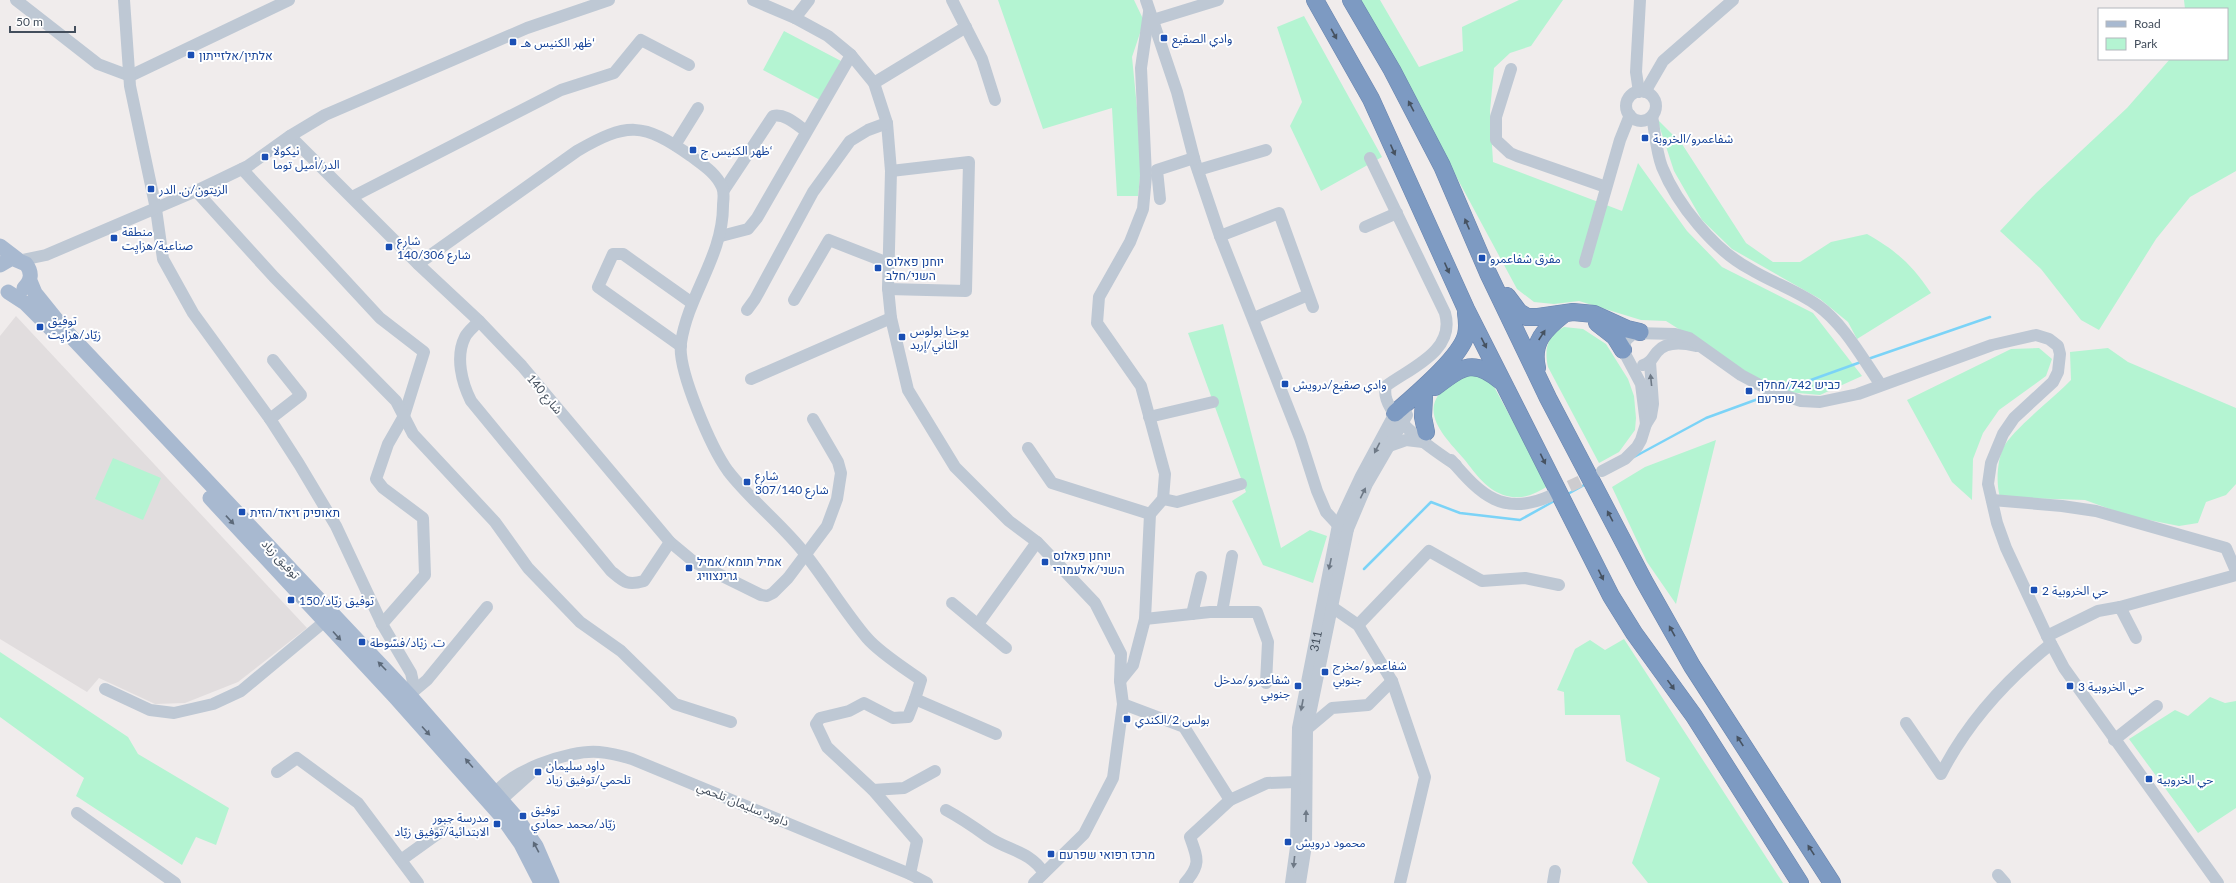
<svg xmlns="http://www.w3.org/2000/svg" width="2236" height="883" viewBox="0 0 2236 883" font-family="Lato,'Noto Sans Arabic',Heebo,sans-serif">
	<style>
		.education { fill: #e1ddde }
		.green { fill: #b4f4d2 }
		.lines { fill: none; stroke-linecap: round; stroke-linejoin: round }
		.stream { stroke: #7bd3f7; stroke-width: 2.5 }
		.minor-tunnel { stroke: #cdcccf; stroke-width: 12; stroke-dasharray: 12 6; stroke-linecap: butt }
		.highway-casing { stroke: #6984ae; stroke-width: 18 }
		.minor { stroke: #bec8d4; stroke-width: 12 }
		.major { stroke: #a8b9d0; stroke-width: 15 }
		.highway { stroke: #7d9ac2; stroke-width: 17 }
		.oneway { fill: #465261 }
		.oneway2 { fill: #6e7986 }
		.oneway3 { fill: #5c6979 }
		.transit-dot { fill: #1a4fb4; stroke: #fff; stroke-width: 1.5 }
		.labels { text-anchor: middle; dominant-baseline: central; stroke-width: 4; stroke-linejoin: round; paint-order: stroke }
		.transit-label { font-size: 12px; fill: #164399; stroke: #fff; text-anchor: start }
		.street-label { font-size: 12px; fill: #434e5c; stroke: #fff }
	</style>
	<rect width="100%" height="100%" fill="#f0ecec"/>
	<!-- education -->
	<path class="education" d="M16 316 307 628 238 682 185 703 155 704 99 678 87 692 0 639V336Z"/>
	<!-- green -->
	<path class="green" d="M998 0H1134L1144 21 1132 57 1142 159 1138 196H1117L1112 108 1043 129Z
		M1361 0H1380L1419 67 1463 51 1462 27 1519 0H1563L1531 46 1510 53 1494 68 1490 111 1493 162 1622 211 1638 163 1687 231 1722 267 1813 313 1862 376 1820 395 1787 392 1750 379 1693 338 1666 321 1641 320 1579 301 1554 304 1534 302 1517 289Z
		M2184 0H2236V171L2190 197 2156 239 2099 330 2081 320 2041 269 2000 231 2036 193 2127 108 2170 59H2227V9H2185Z
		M1304 16 1382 157 1321 191 1290 126 1302 102 1277 27Z
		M784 31 841 61 820 100 763 70Z
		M1657 119 1682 144 1746 243 1773 262H1800L1831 242 1867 234C1897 251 1912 265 1931 293L1857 339 1848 322 1820 299 1732 249 1702 220 1674 171Z
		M1223 324 1281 548 1310 530 1327 536 1313 583 1263 565 1232 501 1246 492 1188 333Z
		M1564 327 1583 329 1606 344 1628 379 1634 396 1636 418 1635 430 1619 452 1599 463 1548 367C1544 349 1547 336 1564 327Z
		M2039 348 2052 359 2046 376 1999 410 1983 433 1973 459 1972 500 1952 482 1907 400 2011 349Z
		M2108 348 2128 362 2236 408V484L2226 495 2206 502 2198 523 2179 526 2129 516 2085 500 2000 497C1996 484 1997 462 2003 448 2012 430 2055 397 2071 380L2070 352Z
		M1477 371 1492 383 1548 486C1535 494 1523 500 1507 496 1487 491 1476 474 1464 459 1447 439 1417 412 1445 388 1457 377 1461 375 1477 371Z
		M1716 440 1681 582 1676 604 1647 562 1612 487 1645 467Z
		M113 458 161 478 143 520 95 499Z
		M1624 639 1783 883H1648L1632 863 1660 778 1626 761 1620 715H1565L1564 692 1557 690 1575 649 1590 640 1605 650Z
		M0 652 128 737 138 754 229 808 216 845 196 837 182 865 76 796 84 778 0 717Z
		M2210 697 2225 703 2236 701V808L2198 833 2129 739 2175 710 2188 716Z"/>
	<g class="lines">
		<!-- stream -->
		<path class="stream" d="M1868 359 1990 317
			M1783 390 1861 362
			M1634 457 1706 418 1769 395
			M1566 495 1586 484
			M1364 569 1431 502 1460 513 1520 520 1556 500"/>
		<!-- minor-tunnel -->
		<path class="minor-tunnel" d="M1553 494 1596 474"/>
		<defs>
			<path id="highway" d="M1315 0 1371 99 1466 309 1611 596 1634 633 1694 716 1800 883
				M1351 0 1392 70 1442 166 1488 273 1548 398 1644 581 1692 666 1832 883
				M1507 296 1519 312 1527 317H1538L1573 312 1594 314 1627 329 1640 332
				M1597 323 1615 337 1623 350
				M1537 368C1531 342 1545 329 1564 314
				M1435 387C1462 367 1473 357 1502 382
				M1424 397 1423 417 1426 432
				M1395 413C1414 396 1460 358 1466 335 1468 327 1467 320 1466 313"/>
		</defs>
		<!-- highway casing -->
		<use href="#highway" class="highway-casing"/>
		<!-- minor -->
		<g class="minor">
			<path d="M16 0 98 64 130 76 289 0"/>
			<path d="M124 0 130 86 156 209 163 259 193 313 270 419 299 464 336 526 382 624 411 673 413 682 410 696"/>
			<path d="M753 0 795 18 828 36 851 55 874 83 887 123 891 171 888 288 891 318 908 390 955 467 1009 521 1037 542 1095 603 1121 654 1120 681 1123 704 1113 778 1084 834 1034 883"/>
			<path d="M952 0 982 59 995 100"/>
			<path d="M1146 0 1177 92 1195 162 1220 236 1300 438 1317 491 1326 512 1338 525 1348 529"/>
			<path d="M1149 12 1141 68 1146 176 1143 209 1130 242 1099 297 1097 323 1141 386 1165 474 1163 499 1150 514"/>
			<path d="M795 18 809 0"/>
			<path d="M1153 20 1218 0"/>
			<path d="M1511 69 1496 117V140L1510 153 1517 156 1606 187"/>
			<path d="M874 83 966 27"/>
			<circle cx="1641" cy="106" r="15"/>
			<path d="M1639 92 1636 72 1640 0"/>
			<path d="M1645 92 1663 61 1733 0"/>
			<path d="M1652 116C1655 132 1656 151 1662 167 1677 204 1714 250 1750 269 1771 282 1796 290 1817 305 1844 324 1862 358 1881 385"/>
			<path d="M290 136 418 264 479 321 522 366 670 542 694 562 761 595 767 596 773 593 788 578 827 526 837 499 841 473 838 462 813 419"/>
			<path d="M675 145 698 108"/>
			<path d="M1370 158 1445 313C1456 351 1410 368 1386 386 1378 414 1435 451 1456 465"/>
			<path d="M242 169 380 318 424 352 404 416 388 444 376 479 383 488 423 518 425 575 382 624"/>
			<path d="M1198 170 1266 150"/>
			<path d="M724 190 773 116C785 113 797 125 806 131"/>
			<path d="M196 191 274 277 396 401 413 434 495 522 528 568 580 622 621 651 675 704 731 722"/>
			<path d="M352 197 561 90 614 73 641 40 689 65"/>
			<path d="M1160 199 1157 170 1194 158"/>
			<path d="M1365 227 1397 213"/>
			<path d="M721 236 748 229 757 218 851 55"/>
			<path d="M1220 236 1279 213 1313 307"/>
			<path d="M22 260 46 255 196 191 248 166 290 136 325 115 527 28 609 0"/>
			<path d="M1585 262 1620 140 1630 115"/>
			<path d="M418 264 577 151C627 122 643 122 691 156 703 165 716 173 722 187 725 193 723 200 723 206 723 256 688 295 681 343 677 370 712 449 728 471 751 501 783 525 806 555 827 582 845 612 867 638 880 653 904 668 921 680L915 699 996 734"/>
			<path d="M888 289 966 291 969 162 891 171"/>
			<path d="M794 300 829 240 888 263"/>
			<path d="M747 310 755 299 813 192 837 159 850 141 868 130 887 123"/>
			<path d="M1254 318 1308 295"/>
			<path d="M479 321C475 326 468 331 465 337 455 357 462 383 471 401L611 571C624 582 627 586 644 581L670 542"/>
			<path d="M681 346 598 287 613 254H623L692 303"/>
			<path d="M1643 365C1651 363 1652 358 1657 352 1666 341 1684 343 1696 346"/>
			<path d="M751 379 891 318"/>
			<path d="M1149 417 1213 402"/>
			<path d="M270 419 301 395 273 360"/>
			<path d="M1646 424 1641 384 1623 350 1626 340 1634 333 1675 334 1689 338 1741 375 1771 391 1801 401 1820 402 1858 394 1992 345 2036 335 2049 339 2058 346 2060 354 2058 372 2053 382 2014 418 2003 434 1991 463 1988 484 1997 523 2006 548 2047 636 2064 668 2218 883"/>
			<path d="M1389 446 1406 440 1423 442"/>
			<path d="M1028 448 1052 483 1150 514 1145 619 1133 665 1120 681"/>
			<path d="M1451 460C1481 495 1503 517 1550 496"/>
			<path d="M1602 471 1625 459 1637 447 1641 440 1646 424 1651 416 1653 404 1650 362"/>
			<path d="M1163 499 1177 502 1241 484"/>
			<path d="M1992 500 2062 506 2096 511 2226 548 2236 571"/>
			<path d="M952 603 1006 648"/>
			<path d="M1325 605 1332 607 1358 625 1392 681 1425 777 1400 883"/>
			<path d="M2120 607 2236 575"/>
			<path d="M1222 612 1232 556"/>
			<path d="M1192 614 1201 577"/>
			<path d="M1145 619 1210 612H1257L1268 642 1266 683"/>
			<path d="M978 624 1037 542"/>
			<path d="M1358 625 1429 551 1482 581 1525 578 1559 585"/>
			<path d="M2047 636 2098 611 2120 607 2136 638"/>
			<path d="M105 689 150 710 174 713 213 704 241 691 324 622"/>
			<path d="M408 696 427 680 487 607"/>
			<path d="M1123 704 1184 727 1230 800 1267 783 1296 782"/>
			<path d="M1906 723 1941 774C1967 723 2006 680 2051 644"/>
			<path d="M1307 729 1332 708 1368 705 1392 681"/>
			<path d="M2114 740 2157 706"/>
			<path d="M277 772 297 758 358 803 418 883"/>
			<path d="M873 790 904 788 935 771"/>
			<path d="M491 800C504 772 570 749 599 752 610 753 622 756 632 759L910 874 927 883"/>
			<path d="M492 802 501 800 530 774"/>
			<path d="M946 810C961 818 974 827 988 837 1009 851 1030 851 1044 873"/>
			<path d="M77 813 175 883"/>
			<path d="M401 860 447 827"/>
			<path d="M910 874 917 841 873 790 827 747 816 724 820 718 849 711 864 703 893 718 908 717 915 699"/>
			<path d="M1998 875 2005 883"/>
			<path d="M1185 883C1201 865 1198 859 1190 837L1230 800"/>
			<path id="s1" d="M1291 883 1296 847 1298 728 1338 525 1361 476 1395 413"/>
			<path d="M1300 883 1306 845 1307 729 1348 529 1367 484 1407 415"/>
			<path d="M1553 883 1555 871"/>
		</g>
		<!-- major -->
		<path class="major" d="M0 246 17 259
			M0 265 12 258 26 264C32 272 32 280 24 288
			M30 281 35 293 64 329 410 696 516 817 536 846 552 883
			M8 292 25 303 54 332
			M210 498 395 697 502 817 521 844 541 883"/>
		<!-- highway -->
		<use href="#highway" class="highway"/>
	</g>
	<!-- one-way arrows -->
	<defs><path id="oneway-solid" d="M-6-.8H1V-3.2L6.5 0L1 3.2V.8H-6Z"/></defs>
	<g class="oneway">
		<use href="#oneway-solid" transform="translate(1334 34) rotate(61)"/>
		<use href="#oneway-solid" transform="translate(1411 106) rotate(-118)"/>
		<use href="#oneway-solid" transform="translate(1393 150) rotate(66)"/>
		<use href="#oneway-solid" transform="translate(1467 224) rotate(-113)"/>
		<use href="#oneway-solid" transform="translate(1447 268) rotate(66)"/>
		<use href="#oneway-solid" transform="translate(1542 335) rotate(-57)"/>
		<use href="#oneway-solid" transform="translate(1484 343) rotate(63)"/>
		<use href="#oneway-solid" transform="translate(1543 459) rotate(64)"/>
		<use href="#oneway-solid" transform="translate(1610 516) rotate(-118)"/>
		<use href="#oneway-solid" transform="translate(1601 575) rotate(64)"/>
		<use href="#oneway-solid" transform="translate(1672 631) rotate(-119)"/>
		<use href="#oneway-solid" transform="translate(1671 685) rotate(54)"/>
		<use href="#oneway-solid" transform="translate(1740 741) rotate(-123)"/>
		<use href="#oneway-solid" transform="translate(1811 850) rotate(-123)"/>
	</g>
	<g class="oneway2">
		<use href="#oneway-solid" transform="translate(1651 380) rotate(-96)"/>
		<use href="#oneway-solid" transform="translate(1377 448) rotate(117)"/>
		<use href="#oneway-solid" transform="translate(1363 493) rotate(-64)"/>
		<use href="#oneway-solid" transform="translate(1330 564) rotate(102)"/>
		<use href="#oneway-solid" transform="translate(1302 705) rotate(101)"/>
		<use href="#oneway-solid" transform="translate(1306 816) rotate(-89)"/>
		<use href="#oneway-solid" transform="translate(1294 862) rotate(96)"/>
	</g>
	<g class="oneway3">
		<use href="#oneway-solid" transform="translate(230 520) rotate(47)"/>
		<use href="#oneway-solid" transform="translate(337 636) rotate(48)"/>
		<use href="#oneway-solid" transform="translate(382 666) rotate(-134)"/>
		<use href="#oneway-solid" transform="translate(426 731) rotate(48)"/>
		<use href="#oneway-solid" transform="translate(469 763) rotate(-131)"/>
		<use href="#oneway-solid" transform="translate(536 847) rotate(-118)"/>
	</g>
	<!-- markers -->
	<g class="transit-dot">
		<rect x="1160" y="34" width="8" height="8" rx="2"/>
		<rect x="509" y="38" width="8" height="8" rx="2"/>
		<rect x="187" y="51" width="8" height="8" rx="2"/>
		<rect x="1641" y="134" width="8" height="8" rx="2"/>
		<rect x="689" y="146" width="8" height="8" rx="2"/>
		<rect x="261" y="153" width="8" height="8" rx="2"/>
		<rect x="147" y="185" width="8" height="8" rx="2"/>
		<rect x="110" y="234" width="8" height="8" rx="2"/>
		<rect x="385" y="243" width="8" height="8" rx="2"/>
		<rect x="1478" y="254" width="8" height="8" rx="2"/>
		<rect x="874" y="264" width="8" height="8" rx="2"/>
		<rect x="36" y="323" width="8" height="8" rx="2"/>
		<rect x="898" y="333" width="8" height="8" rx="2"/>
		<rect x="1281" y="380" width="8" height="8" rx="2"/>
		<rect x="1745" y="387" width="8" height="8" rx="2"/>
		<rect x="743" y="478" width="8" height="8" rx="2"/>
		<rect x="238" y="508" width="8" height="8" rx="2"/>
		<rect x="1041" y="558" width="8" height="8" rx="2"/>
		<rect x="685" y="564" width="8" height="8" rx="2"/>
		<rect x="2030" y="586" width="8" height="8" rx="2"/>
		<rect x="287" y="596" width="8" height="8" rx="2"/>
		<rect x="358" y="638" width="8" height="8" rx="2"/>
		<rect x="1321" y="668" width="8" height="8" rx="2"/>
		<rect x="1294" y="682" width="8" height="8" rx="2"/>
		<rect x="2066" y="682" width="8" height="8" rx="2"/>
		<rect x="1123" y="715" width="8" height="8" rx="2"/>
		<rect x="534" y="768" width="8" height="8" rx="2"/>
		<rect x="2145" y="775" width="8" height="8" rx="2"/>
		<rect x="519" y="812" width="8" height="8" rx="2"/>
		<rect x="493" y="820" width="8" height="8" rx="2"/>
		<rect x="1284" y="838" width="8" height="8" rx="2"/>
		<rect x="1047" y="850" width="8" height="8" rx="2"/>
	</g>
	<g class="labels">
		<!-- transit labels -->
		<g class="transit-label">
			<text x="1172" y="38">وادي الصقيع</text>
			<text x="521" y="42">ظهر الكنيس هـ‘</text>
			<text x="199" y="55">אלתין/אלזייתון</text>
			<text x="1653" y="138">شفاعمرو/الخروبة</text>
			<text x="273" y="150">نيكولا<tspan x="273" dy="14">الدر/أميل توما</tspan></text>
			<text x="701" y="150">ظهر الكنيس ج‘</text>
			<text x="159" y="189">الزيتون/ن. الدر</text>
			<text x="122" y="231">منطقة<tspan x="122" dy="14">صناعية/هزايِت</tspan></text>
			<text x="397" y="240">شارع<tspan x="397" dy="14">140/شارع 306</tspan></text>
			<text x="1490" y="258">مفرق شفاعمرو</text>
			<text x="886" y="261">יוחנן פאלוס<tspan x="886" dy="14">השני/חלב</tspan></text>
			<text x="48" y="320">توفيق<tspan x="48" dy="14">زيّاد/هزايِت</tspan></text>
			<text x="910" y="330">يوحنا بولوس<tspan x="910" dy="14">الثاني/إربد</tspan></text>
			<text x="1293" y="384">وادي صقيع/درويش</text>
			<text x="1757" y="384">כביש 742/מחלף<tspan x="1757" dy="14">שפרעם</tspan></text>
			<text x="755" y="475">شارع<tspan x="755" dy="14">307/شارع 140</tspan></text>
			<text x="250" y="512">תאופיק זיאד/הזית</text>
			<text x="1053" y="555">יוחנן פאלוס<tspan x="1053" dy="14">השני/אלעמורי</tspan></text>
			<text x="697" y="561">אמיל תומא/אמיל<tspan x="697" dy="14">גרינצוויג</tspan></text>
			<text x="2042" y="590">حي الخروبية 2</text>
			<text x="299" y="600">توفيق زيّاد/150</text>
			<text x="370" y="642">ت. زيّاد/فسّوطة</text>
			<text x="1333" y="665">شفاعمرو/مخرج<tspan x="1333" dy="14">جنوبي</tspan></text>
			<text x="1290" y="679" text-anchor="end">شفاعمرو/مدخل<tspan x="1290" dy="14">جنوبي</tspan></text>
			<text x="2078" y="686">حي الخروبية 3</text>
			<text x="1135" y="719">بولس 2/الكندي</text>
			<text x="546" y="765">داود سليمان<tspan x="546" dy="14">تلحمي/توفيق زياد</tspan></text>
			<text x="2157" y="779">حي الخروبية</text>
			<text x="531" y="809">توفيق<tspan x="531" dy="14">زيّاد/محمد حمادي</tspan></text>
			<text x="489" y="817" text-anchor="end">مدرسة جبور<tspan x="489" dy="14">الابتدائية/توفيق زيّاد</tspan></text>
			<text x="1296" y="842">محمود درويش</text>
			<text x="1059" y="854">מרכז רפואי שפרעם</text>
		</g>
		<!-- street labels -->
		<g class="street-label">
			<text transform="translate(545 394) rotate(50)">شارع 140</text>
			<text transform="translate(281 559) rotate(47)">توفيق زياد</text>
			<text stroke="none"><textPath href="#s1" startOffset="244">311</textPath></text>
			<text transform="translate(743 804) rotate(22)">داوود سليمان تلحمي</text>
		</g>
	</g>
	<!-- legend -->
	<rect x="2098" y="8" width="130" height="52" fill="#ffffff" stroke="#b4b8be"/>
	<rect x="2106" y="21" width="20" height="6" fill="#a8b9d0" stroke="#b4b8be"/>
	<text x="2134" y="28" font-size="12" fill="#434e5c">Road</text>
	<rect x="2106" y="38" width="20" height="12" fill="#b4f4d2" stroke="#b4b8be"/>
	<text x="2134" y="48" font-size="12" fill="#434e5c">Park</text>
	<!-- scale -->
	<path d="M10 26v6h65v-6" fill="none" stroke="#434e5c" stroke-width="2"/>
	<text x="16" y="26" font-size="12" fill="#434e5c" stroke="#ffffff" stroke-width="3" paint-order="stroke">50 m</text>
</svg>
